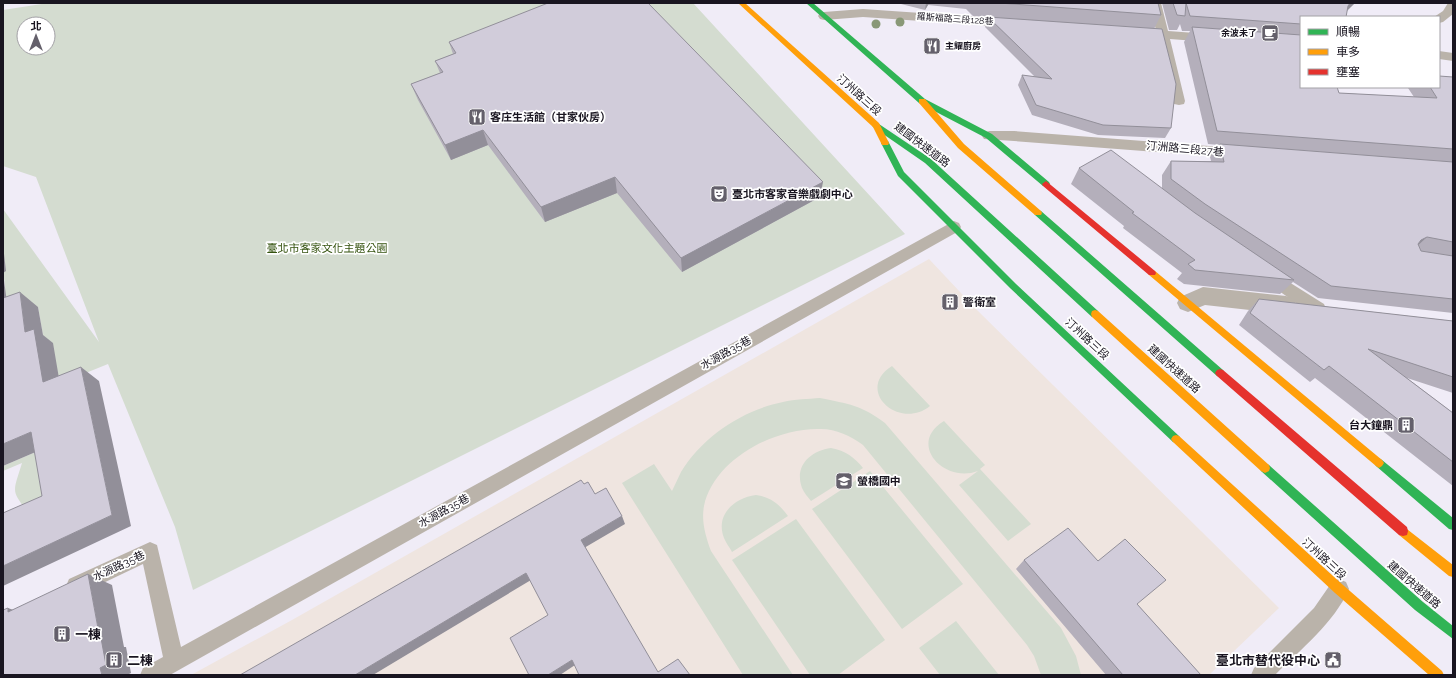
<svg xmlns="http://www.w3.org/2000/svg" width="1456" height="678" viewBox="0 0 1456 678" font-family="Raleway,'Noto Sans TC',sans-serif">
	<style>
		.education { fill: #efe5e0 }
		.green { fill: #d4dcd0; fill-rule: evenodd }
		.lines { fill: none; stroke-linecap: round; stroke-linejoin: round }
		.lane { fill: #bab3aa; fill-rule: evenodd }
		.street { fill: #bab3aa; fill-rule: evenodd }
		.fast { fill: #30b455; fill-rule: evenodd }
		.slow { fill: #ff9f0a; fill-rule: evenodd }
		.jam { fill: #e5322d; fill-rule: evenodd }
		.tree { fill: #899877 }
		.wall { fill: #b4afbb }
		.shaded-wall { fill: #928f99 }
		.building { fill: #d1ccda; stroke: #928f99 }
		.labels { text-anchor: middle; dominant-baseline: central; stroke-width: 3.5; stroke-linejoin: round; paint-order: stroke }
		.far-street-label { font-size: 9px; fill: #191520; stroke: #fff }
		.far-poi-label { font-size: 9px; font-weight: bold; fill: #191520; stroke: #fff; text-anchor: end }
		.street-label { font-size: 11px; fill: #191520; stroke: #fff }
		.poi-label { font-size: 11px; font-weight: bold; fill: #191520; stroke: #fff; text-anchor: start }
		.park-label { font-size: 11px; fill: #35530f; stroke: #fff }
		.near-poi-label { font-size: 13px; font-weight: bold; fill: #191520; stroke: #fff; text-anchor: start }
	</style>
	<rect width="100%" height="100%" fill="#f0ecf7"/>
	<!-- education -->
	<path class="education" d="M929 259 977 310 1279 608 1209 675H191L292 620Z"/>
	<!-- green -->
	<path class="green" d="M48 3H693L905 234 193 590 175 527 108 364 61 383 45 347 38 307 3 309 5 286 3 272V209L99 342 36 177 3 166V10ZM24 24H48V48H24Z
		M892 366 930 406C899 431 854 390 892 366Z
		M820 398C849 404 861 405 885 423L1061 628 1076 656 1081 675H1041L1034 656 1027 645 863 445C851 436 836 429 821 429 776 427 714 459 704 506 701 522 706 537 711 551L793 675H743L622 483 654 464 672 491C675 485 678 478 681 472 703 436 743 410 783 402 795 399 808 399 820 398Z
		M944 421 985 465 980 469 1031 524 1008 541 959 485 978 471C943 484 907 443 944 421Z
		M52 445 63 507 3 527 30 514C10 490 13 493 22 463L3 471V466Z
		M831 448C846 451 854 457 863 468L811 501C808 497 804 493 802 488 794 466 810 451 831 448Z
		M870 471 963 584 902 629 812 509Z
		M756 495C771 497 779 504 788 516L732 552C730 548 726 543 724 538 715 515 734 498 756 495Z
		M796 519 885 640 838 675H810L732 560Z
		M956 621 999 675H940L919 648Z"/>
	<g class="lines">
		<!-- lane -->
		<path class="lane" d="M1149 3H1161L1168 31 1209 34 1213 35 1215 38 1213 41 1209 42 1170 39 1185 101 1184 104 1179 105 1174 104 1173 101 1157 38 1139 36 1137 33 1139 30H1156Z
			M1448 3H1453V14L1443 22 1439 23V17H1434L1443 11Z
			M863 9 1008 19 1012 20 1014 23 1012 26 1008 27 863 17 824 20 820 19 818 16 820 13 824 12Z
			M1439 51 1453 53V61L1439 59Z
			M989 131H1014L1235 148 1240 150 1242 153 1240 156 1235 158 1014 141 984 139 982 136 984 133Z
			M954 221 959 223 961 227 959 231 170 675H140L143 668 163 657 143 564 76 596 69 593 66 586 69 579 150 542 157 545 181 647Z
			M1268 270 1273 272 1324 304 1326 309 1324 314 1318 315 1312 314 1263 280 1260 276 1263 272Z
			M1339 579 1346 582 1349 589C1334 623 1301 649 1275 675H1251L1254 668 1314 608 1332 582Z"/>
		<!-- street -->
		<path class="street" d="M1203 287 1286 296 1294 299 1297 305 1294 311 1286 314 1205 305 1188 312 1180 309 1177 303 1180 297Z"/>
		<!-- fast -->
		<path class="fast" d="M806 3H813L925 99 992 134 1049 182 1050 184 1049 186H1043L986 138 919 103Z
			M876 122 931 159 1098 311 1099 314 1098 317H1092L925 163 873 127 872 125Z
			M885 140 888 141 904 172 1016 284 1179 436 1181 439 1179 442 1176 443 1173 442 1010 288 898 176 881 143Z
			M1038 210 1041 211 1223 370 1225 373 1223 376 1220 377 1217 376 1035 215 1034 213Z
			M1379 458 1382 460 1453 518V530L1449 529 1376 466 1374 463 1376 460Z
			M1265 463 1269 465 1423 602 1453 626V639L1415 610 1261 471 1260 468 1261 465Z"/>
		<!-- slow -->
		<path class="slow" d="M738 3H745L879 123 889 143 888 145H882L873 127Z
			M919 99H925L964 144 1041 211 1042 213 1041 215H1035L958 148 919 103Z
			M1152 270 1155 271 1382 460 1384 463 1382 466 1379 468 1376 466 1149 275 1148 273 1149 271Z
			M1095 310 1098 311 1269 465 1270 468 1269 471 1265 473 1261 471 1092 317 1091 314 1092 311Z
			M1176 435 1179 436 1343 585 1442 671 1444 675H1429L1335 593 1173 442 1171 439 1173 436Z
			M1403 526 1453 565V577L1449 576 1399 535 1398 531 1399 527Z"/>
		<!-- jam -->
		<path class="jam" d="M1046 181 1155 271 1156 273 1155 275H1149L1043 186 1042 184Z
			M1220 369 1223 370 1407 527 1408 531 1407 535 1403 536 1399 535 1217 376 1215 373 1217 370Z"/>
	</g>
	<!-- trees -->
	<g class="tree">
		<circle cx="900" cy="22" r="4.5"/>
		<circle cx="876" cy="24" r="4.5"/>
	</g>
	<!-- wall -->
	<path class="wall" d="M897 3H1158L1161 15 1154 29 1171 128 1165 138 1098 135 1032 115 1018 85 1022 75 1035 77 985 27 988 17 973 16 966 9 928 5 925 10Z
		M1162 3H1355L1347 11 1301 17V87L1339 93 1414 97 1408 88 1409 87H1439L1453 77V313L1318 298 1293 282 1280 294 1184 284 1177 279 1182 273 1123 228 1124 226 1071 184 1079 168 1162 189V175L1171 161H1211L1210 157 1219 145 1208 144 1184 42 1190 31H1182L1180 24 1177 30H1169Z
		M449 42 820 197 682 272 617 193 545 222 488 145 451 160 418 100 411 84 440 73 435 61 453 54Z
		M1259 299 1453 321V393L1407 378 1453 413V486L1315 378 1310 382 1239 325 1248 311Z
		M1024 560 1098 561 1201 675H1106L1016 569Z"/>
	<!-- shaded-wall -->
	<path class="shaded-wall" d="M926 3H929L928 5 925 10Z
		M1350 3H1355L1340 17 1348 6Z
		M483 130 488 145 451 160 445 145Z
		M615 177 617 193 545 222 541 207Z
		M823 182 820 197 682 272 681 258Z
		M1427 237 1412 251 1421 240Z
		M3 245 6 271 3 273 9 317 3 313Z
		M20 292 38 307 43 335 53 343 62 396 43 382 25 332Z
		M81 367 99 381 131 526 3 586V566L112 515Z
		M31 432 52 445 3 466V444Z
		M622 516 625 524 584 548 581 540Z
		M526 573 531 580 373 675H355Z
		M88 574 112 585 124 647H126L131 673 127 675H102L100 668V639Z
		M8 608 35 618 8 612Z
		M572 660 575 665 560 675H548Z"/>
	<!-- building -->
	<path class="building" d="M548 3H648L823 182 681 258 615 177 541 207 483 130 445 145 411 84 443 72 435 61 456 53 449 42Z
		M999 3H1158L1161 15Z
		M1173 3H1186L1185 16 1177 15Z
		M1186 3H1350L1348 6 1346 17H1301V24L1190 16Z
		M988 17 1162 29 1176 84 1171 128 1103 125 1036 105 1022 75 1052 79Z
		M1192 27 1301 35V87H1337L1339 93 1437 98 1430 87H1439V76L1453 77V149L1217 131Z
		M1220 144 1453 162V242L1427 237 1421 240 1418 244 1421 251 1453 256V299L1331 286 1205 204 1171 179V161L1224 162Z
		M1111 150 1195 213 1294 280 1195 270 1188 264 1195 260 1132 213 1134 212 1079 168Z
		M20 292 25 332 34 329 43 382 81 367 112 515 3 566V513L42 496 31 432 3 444V298Z
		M1259 299 1453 321V377L1368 349 1453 413V462L1329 366 1324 370 1250 313Z
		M581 480 584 484 588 482 595 494 606 488 622 516 581 540 658 672 678 659 690 675H579L572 660 548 675H529L510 638 548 615 526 573 355 675H240Z
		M1068 528 1098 561 1125 539 1166 580 1137 604 1201 675H1123L1024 560Z
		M88 574 100 639 101 638 106 665 100 668 102 675H3V610L8 608V612Z"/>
	<!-- icons -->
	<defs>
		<symbol id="cafe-square" viewBox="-11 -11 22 22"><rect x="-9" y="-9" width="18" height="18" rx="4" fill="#64606b" stroke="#fff"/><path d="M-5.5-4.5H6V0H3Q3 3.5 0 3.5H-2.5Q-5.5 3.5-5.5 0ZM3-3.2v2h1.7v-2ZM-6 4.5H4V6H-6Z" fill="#fff"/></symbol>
		<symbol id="restaurant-square" viewBox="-11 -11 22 22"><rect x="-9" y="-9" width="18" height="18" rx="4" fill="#64606b" stroke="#fff"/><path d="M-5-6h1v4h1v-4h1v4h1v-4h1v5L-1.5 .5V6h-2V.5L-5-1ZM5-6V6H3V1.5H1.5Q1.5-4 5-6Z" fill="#fff"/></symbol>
		<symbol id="theatre-square" viewBox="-11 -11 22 22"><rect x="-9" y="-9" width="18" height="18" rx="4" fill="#64606b" stroke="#fff"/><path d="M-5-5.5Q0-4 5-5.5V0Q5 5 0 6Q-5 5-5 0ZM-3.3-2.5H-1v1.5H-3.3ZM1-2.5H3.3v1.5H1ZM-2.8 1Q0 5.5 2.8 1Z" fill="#fff"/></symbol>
		<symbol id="building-square" viewBox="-11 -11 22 22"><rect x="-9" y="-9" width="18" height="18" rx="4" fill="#64606b" stroke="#fff"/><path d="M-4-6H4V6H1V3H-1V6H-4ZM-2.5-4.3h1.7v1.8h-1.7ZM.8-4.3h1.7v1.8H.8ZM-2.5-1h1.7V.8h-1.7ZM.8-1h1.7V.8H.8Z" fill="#fff"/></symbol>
		<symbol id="school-square" viewBox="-11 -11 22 22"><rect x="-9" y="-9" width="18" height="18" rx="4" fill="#64606b" stroke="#fff"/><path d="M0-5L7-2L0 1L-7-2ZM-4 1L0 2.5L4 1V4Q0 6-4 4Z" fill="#fff"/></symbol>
		<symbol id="civic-square" viewBox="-11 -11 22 22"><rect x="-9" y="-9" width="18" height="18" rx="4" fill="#64606b" stroke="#fff"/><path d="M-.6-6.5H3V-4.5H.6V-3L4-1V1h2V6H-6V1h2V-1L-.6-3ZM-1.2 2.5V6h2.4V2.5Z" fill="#fff"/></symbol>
	</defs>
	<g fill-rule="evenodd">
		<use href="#cafe-square" x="1260" y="23" width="20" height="20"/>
		<use href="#restaurant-square" x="922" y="36" width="20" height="20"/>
		<use href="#restaurant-square" x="467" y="107" width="20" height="20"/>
		<use href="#theatre-square" x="709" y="184" width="20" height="20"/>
		<use href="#building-square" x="940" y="292" width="20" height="20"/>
		<use href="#building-square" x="1396" y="415" width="20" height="20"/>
		<use href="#school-square" x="834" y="471" width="20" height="20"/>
		<use href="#building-square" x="52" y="624" width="20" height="20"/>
		<use href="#building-square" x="104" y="650" width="20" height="20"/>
		<use href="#civic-square" x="1323" y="650" width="20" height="20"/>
	</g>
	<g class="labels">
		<!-- far-street labels -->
		<g class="far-street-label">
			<text transform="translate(955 19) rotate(4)">羅斯福路三段128巷</text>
		</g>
		<!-- far-poi labels -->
		<g class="far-poi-label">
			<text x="1257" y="33">余波未了</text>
			<text x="945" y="46" text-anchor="start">主耀廚房</text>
		</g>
		<!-- street labels -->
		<g class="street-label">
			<text transform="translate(859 95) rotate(42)">汀州路三段</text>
			<text transform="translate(922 145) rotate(37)">建國快速道路</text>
			<text transform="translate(1185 149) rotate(5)">汀洲路三段27巷</text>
			<text transform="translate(1087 339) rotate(43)">汀州路三段</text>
			<text transform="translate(726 353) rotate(-29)">水源路35巷</text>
			<text transform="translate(1174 369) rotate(42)">建國快速道路</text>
			<text transform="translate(444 511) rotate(-29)">水源路35巷</text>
			<text transform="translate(1324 559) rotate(43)">汀州路三段</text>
			<text transform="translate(119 566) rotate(-25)">水源路35巷</text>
			<text transform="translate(1414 585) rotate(41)">建國快速道路</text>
		</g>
		<!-- poi labels -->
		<g class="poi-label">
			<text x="490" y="117">客庄生活館（甘家伙房）</text>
			<text x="732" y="194">臺北市客家音樂戲劇中心</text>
			<text x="963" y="302">警衛室</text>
			<text x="1393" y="425" text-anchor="end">台大鐘鼎</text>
			<text x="857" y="481">螢橋國中</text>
		</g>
		<!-- park labels -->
		<g class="park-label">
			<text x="327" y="248">臺北市客家文化主題公園</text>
		</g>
		<!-- near-poi labels -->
		<g class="near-poi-label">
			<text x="75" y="634">一棟</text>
			<text x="127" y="660">二棟</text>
			<text x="1320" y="660" text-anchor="end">臺北市替代役中心</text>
		</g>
	</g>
	<!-- border -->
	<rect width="1456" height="678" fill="none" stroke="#191520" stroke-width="8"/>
	<!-- legend -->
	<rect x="1300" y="16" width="140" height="72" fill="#ffffff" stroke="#a3a1a6"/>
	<rect x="1308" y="29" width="20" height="6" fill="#30b455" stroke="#a3a1a6"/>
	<text x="1336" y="36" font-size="12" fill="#191520">順暢</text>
	<rect x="1308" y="49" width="20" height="6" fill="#ff9f0a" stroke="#a3a1a6"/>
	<text x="1336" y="56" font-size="12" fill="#191520">車多</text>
	<rect x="1308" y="69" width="20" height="6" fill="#e5322d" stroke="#a3a1a6"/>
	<text x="1336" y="76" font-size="12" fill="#191520">壅塞</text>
	<!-- north arrow -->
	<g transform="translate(36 36)"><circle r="19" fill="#ffffff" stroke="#a3a1a6"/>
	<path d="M0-3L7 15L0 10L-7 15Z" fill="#64606b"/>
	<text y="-6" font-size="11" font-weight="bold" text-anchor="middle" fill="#191520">北</text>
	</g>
</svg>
